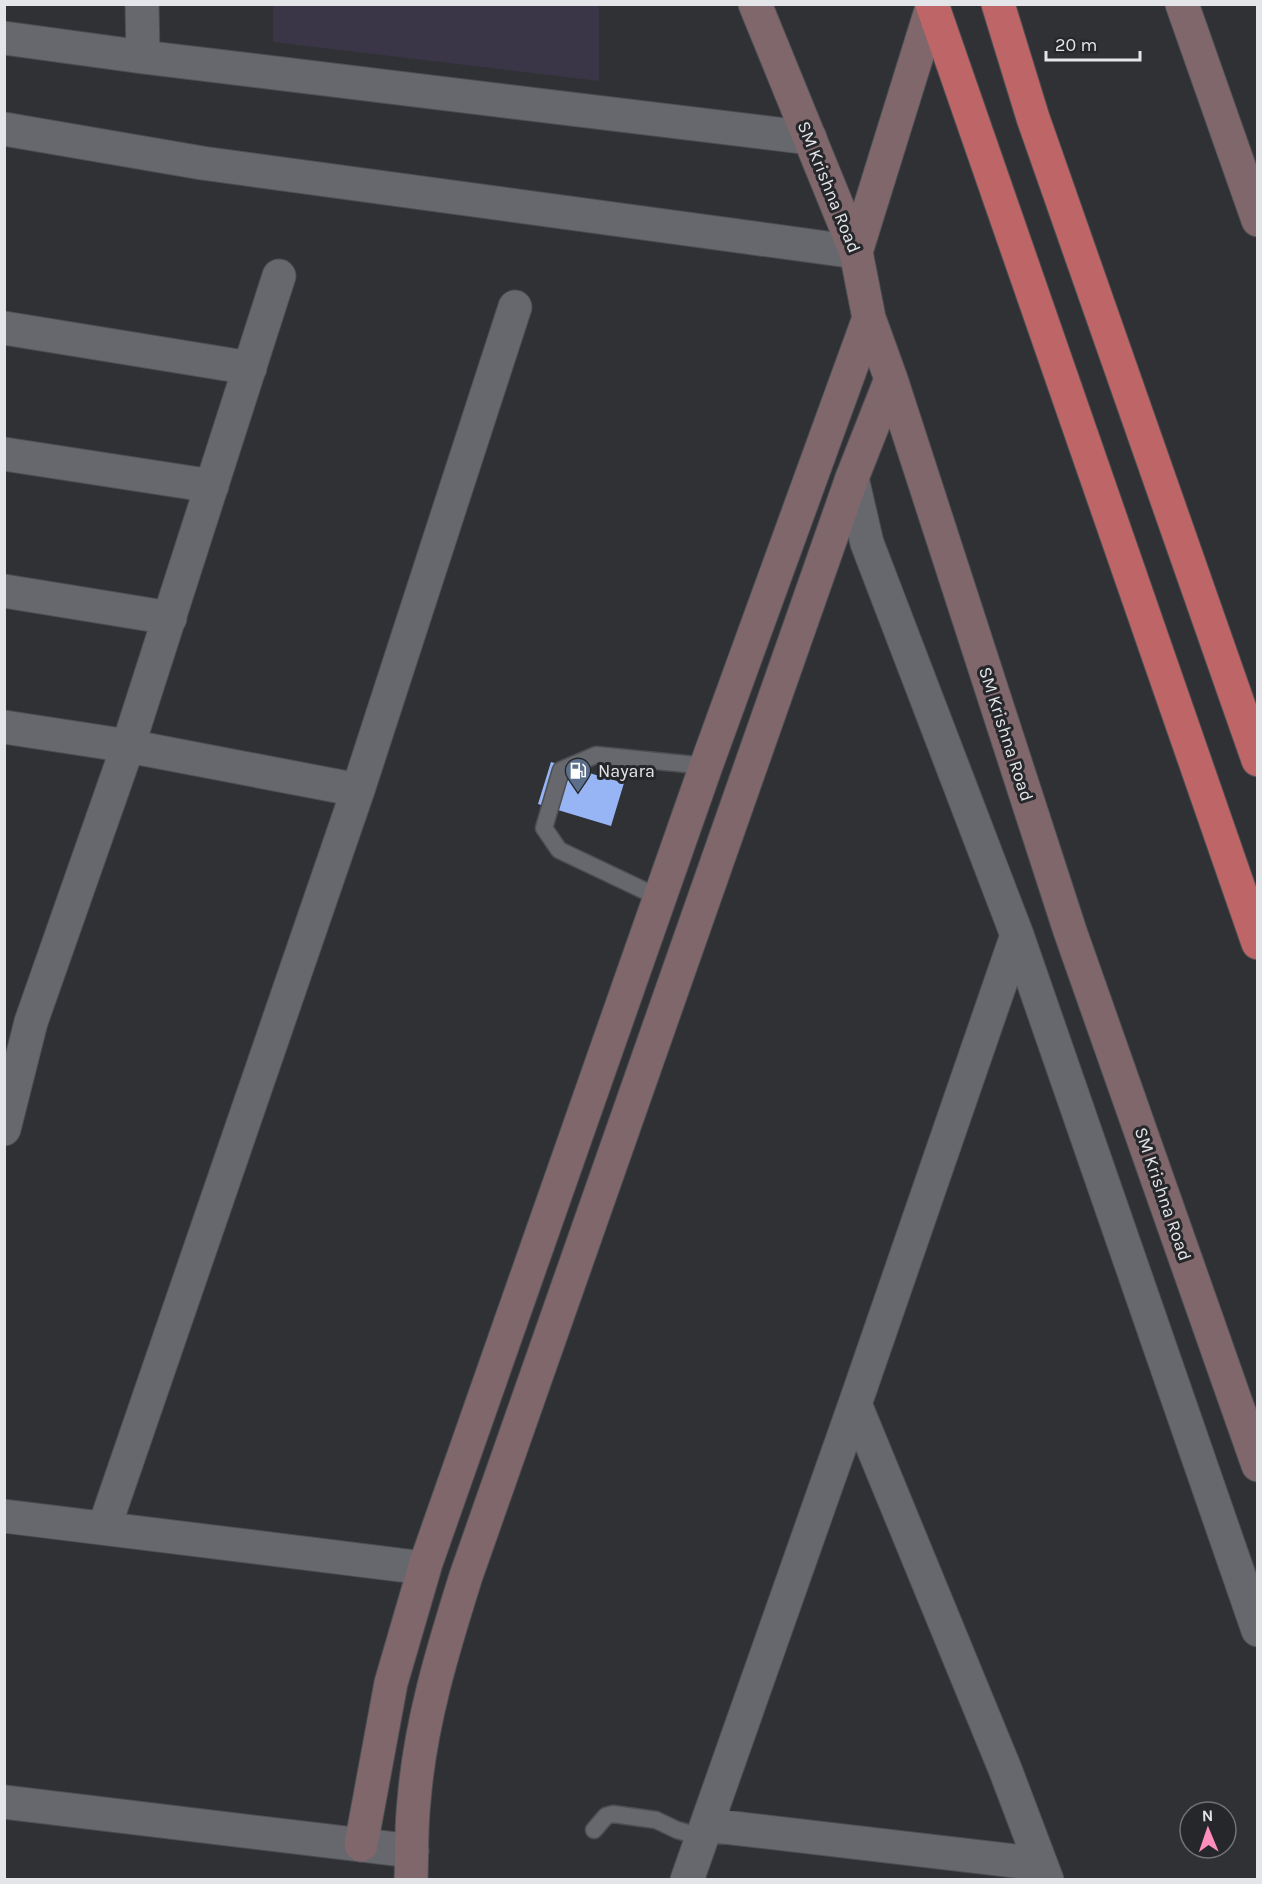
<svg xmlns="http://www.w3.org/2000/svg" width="1262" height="1884" viewBox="0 0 1262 1884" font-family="Karla,sans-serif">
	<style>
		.industrial { fill: #3b3647 }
		.building { fill: #97b5f5 }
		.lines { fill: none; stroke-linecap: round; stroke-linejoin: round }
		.lane-casing { stroke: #4c4e52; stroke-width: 19 }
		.street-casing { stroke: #4c4e52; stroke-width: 35 }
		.secondary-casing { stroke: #4c4e52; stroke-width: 35 }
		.highway-casing { stroke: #4c4e52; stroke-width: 35 }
		.lane { stroke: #66686d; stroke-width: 16 }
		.street { stroke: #66686d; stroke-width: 33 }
		.secondary { stroke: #80676b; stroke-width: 33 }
		.highway { stroke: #bd6567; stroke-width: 33 }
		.labels { text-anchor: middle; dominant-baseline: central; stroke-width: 6; stroke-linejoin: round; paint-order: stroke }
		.street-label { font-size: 18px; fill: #e4e5e8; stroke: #26272b }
		.poi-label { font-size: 18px; fill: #e4e5e8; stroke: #26272b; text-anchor: start }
	</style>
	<rect width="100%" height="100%" fill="#2f3135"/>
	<!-- industrial -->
	<path class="industrial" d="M273 5H599V81L273 42Z"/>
	<!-- building -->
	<path class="building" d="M551 762 624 783 611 826 538 804Z"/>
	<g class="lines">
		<defs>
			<path id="lane" d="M660 898 559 850 544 828 561 770 596 755 706 766
				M594 1830 606 1816 613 1814 656 1820 677 1830 702 1837"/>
			<path id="street" d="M142 4 143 57
				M4 38 143 57 810 138
				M4 129 202 163 856 252
				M4 328 250 368
				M4 454 212 486
				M4 591 170 618
				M4 727 128 746 358 790
				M1017 935 1258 1630
				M4 1129 31 1022 128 746 279 276
				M855 1404 1005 1769 1047 1880
				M4 1516 424 1568
				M104 1528 358 790 515 307
				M4 1802 412 1851
				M707 1825 1041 1864
				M687 1880 855 1404 1017 935 867 543 852 478"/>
			<path id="secondary" d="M755 4 856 252 869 318 891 379 1070 931 1258 1465
				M1182 4 1258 220
				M856 252 933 4
				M361 1845 391 1683 426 1563 706 766 869 318
				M411 1880C412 1853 411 1827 414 1801 420 1724 443 1649 466 1576L852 478 891 379"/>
			<path id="highway" d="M932 4 1258 943
				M998 4 1033 118 1258 760"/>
		</defs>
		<!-- lane casing -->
		<use href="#lane" class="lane-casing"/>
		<!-- street casing -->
		<use href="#street" class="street-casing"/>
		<!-- secondary casing -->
		<use href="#secondary" class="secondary-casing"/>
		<!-- highway casing -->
		<use href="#highway" class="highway-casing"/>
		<!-- lane -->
		<use href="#lane" class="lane"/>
		<!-- street -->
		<use href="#street" class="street"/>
		<!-- secondary -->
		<use href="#secondary" class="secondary"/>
		<!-- highway -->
		<use href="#highway" class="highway"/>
	</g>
	<!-- icons -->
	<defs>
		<symbol id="fuel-pin" viewBox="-11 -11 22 30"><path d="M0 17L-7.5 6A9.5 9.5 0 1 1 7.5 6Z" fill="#5c6f8a" stroke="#26272b"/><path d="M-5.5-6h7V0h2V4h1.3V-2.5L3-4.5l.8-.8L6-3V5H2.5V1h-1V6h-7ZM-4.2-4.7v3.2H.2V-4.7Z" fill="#fff"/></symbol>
	</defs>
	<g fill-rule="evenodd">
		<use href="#fuel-pin" x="563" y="756" width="30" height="40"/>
	</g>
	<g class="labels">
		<!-- street labels -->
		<g class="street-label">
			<text transform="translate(829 187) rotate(68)">SM Krishna Road</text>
			<text transform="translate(1006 734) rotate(72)">SM Krishna Road</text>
			<text transform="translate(1163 1194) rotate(71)">SM Krishna Road</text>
		</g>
		<!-- poi labels -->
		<g class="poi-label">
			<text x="598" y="771">Nayara</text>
		</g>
	</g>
	<!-- border -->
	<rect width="1262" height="1884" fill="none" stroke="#e4e5e8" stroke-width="12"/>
	<!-- north arrow -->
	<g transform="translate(1208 1830) rotate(358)"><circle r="28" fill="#26272b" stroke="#727377" stroke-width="1.5"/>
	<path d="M0-4.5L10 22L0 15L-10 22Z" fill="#fd8ebe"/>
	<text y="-9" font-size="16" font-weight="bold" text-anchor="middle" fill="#e4e5e8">N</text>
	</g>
	<!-- scale -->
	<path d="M1046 51v9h94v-9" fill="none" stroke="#e4e5e8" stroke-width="3"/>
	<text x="1055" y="51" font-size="18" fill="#e4e5e8" stroke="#26272b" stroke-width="4.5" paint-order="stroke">20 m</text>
</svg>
